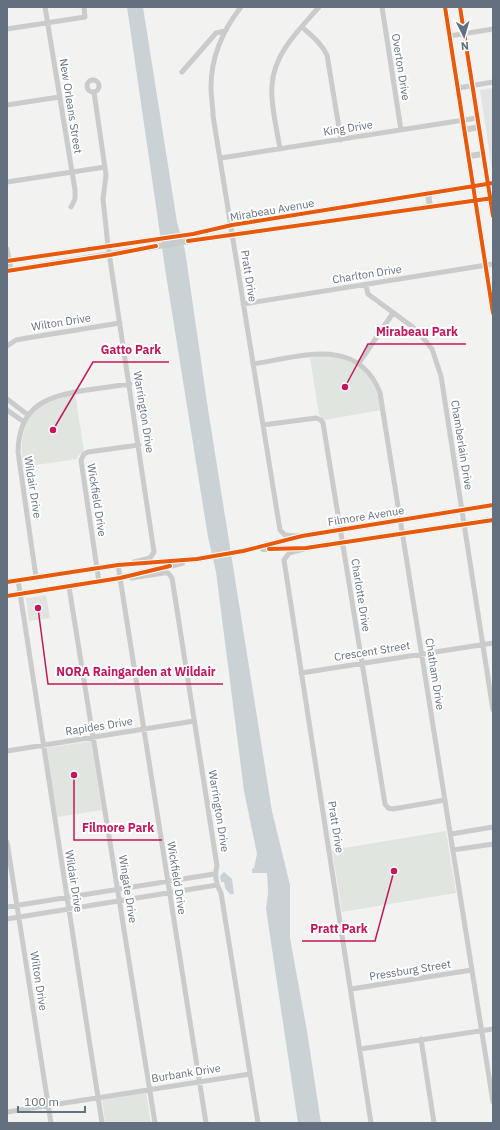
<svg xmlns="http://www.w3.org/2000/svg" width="500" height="1130" viewBox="0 0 500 1130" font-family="'IBM Plex Sans',sans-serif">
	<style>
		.built { fill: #e2e4e3 }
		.green { fill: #e1e5df }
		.water { fill: #cbd2d5 }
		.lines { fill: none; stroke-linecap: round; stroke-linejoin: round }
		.minor { stroke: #cacbcb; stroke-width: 5 }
		.tertiary { stroke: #cacbcb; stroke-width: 6 }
		.cycleway-casing { stroke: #fff; stroke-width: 6 }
		.cycleway { stroke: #e8590c; stroke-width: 4 }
		.labels { text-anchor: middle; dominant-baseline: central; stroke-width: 4; stroke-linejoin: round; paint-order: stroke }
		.street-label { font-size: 11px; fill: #637080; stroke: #fff }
		.leader { fill: none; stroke: #c2185b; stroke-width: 1.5 }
		.callout-dot { fill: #c2185b; stroke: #fff; stroke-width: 1.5 }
		.callout-label { font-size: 12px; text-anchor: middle; font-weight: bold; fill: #c2185b; stroke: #fff; stroke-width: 4; stroke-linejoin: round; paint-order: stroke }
	</style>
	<rect width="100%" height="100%" fill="#f2f3f0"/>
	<!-- built -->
	<path class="built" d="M493 88V176L480 90Z"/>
	<!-- green -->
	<path class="green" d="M321 356C327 356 334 356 340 358 366 365 377 385 381 410L325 420 319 415 310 358Z
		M75 393 84 451 79 455 77 459 23 467C19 442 23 414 48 402 57 398 67 396 75 393Z
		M46 595 50 618 29 621 26 598Z
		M91 741 102 810 57 817 46 748Z
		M446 831 456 893 342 912 332 850Z
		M146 1092 151 1123H105L102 1099Z"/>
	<!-- water -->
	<path class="water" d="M127 7H143L177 222 185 250 208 409 272 811 290 885V938L307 1031 321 1123H298L266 909 268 893 267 873H252V869L254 868 257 854 244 791 216 572 208 537 166 275Z
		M224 872 232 879 234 894H230L225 888 224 882H221L220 876Z"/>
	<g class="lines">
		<!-- minor -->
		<path class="minor" d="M45 7 75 190V199L71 207
			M241 7C223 30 211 57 211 87 211 97 213 106 213 116L280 530 285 535 297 536
			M382 7 401 130
			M302 27C312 36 321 43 327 55L341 140
			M7 29 85 17 84 7
			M450 36 493 29
			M182 72 216 33 225 31
			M87 86a6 6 0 1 1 12 0a6 6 0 1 1-12 0Z
			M458 88 493 82
			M94 92 106 175 103 199 108 246 154 552 150 558 134 562
			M7 105 59 97
			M280 149C277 129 270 104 272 85 274 53 299 30 319 7
			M221 158 477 118
			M7 182 105 167
			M7 249 11 270
			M366 285 368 294 414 328 424 339 432 349 441 376 493 710
			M243 304 493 264
			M7 346 16 340 27 338 120 323
			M359 363 393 313
			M253 364C300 357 358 335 380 393L493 1102
			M7 399 28 415
			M7 410 24 422
			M263 425 316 418 321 420 323 423 385 804 388 808 393 809 445 800
			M304 549 289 553 284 560 371 1123
			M120 564 118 565 206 1123
			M36 577 18 452C19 405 47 396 87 390 101 388 115 386 130 384
			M131 578 164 573H168L172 578 217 866C214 876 216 884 221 893L258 1123
			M18 580 102 1123
			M99 582 81 460 84 454 88 452 139 445
			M69 587 155 1123
			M301 673 493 643
			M7 751 194 721
			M451 834 493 827
			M7 842 51 1123
			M453 850 493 844
			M7 907 214 874
			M7 919 217 885
			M351 989 472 970
			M421 1039 434 1123
			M360 1049 493 1029
			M7 1112 250 1074"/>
		<!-- tertiary -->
		<path class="tertiary" d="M445 7 493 313
			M460 7 493 216
			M464 130 479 127
			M469 156 483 154
			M428 193 430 207
			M7 261 193 234 232 225 493 183
			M7 271 195 240 493 198
			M263 549 306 548 493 520
			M7 582 118 565 197 559 243 551 302 536 493 505
			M7 596 120 578 182 563"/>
		<defs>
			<path id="cycleway" d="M445 7 493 313
				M460 7 493 216
				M188 241 493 198
				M7 261 193 234 232 225 493 183
				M7 271 110 255 156 246
				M269 549 306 548 493 520
				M7 582 118 565 197 559 243 551 302 536 493 505
				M7 596 120 578 170 566"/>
		</defs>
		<!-- cycleway casing -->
		<use href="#cycleway" class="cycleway-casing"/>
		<!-- cycleway -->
		<use href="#cycleway" class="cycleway"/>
	</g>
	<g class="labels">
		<!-- street labels -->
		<g class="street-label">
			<text transform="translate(401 67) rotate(81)">Overton Drive</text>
			<text transform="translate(71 106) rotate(81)">New Orleans Street</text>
			<text transform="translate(348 128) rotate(-9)">King Drive</text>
			<text transform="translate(272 210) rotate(-10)">Mirabeau Avenue</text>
			<text transform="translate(367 274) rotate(-9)">Charlton Drive</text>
			<text transform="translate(249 276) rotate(81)">Pratt Drive</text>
			<text transform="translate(61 322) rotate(-9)">Wilton Drive</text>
			<text transform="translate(144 412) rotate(81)">Warrington Drive</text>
			<text transform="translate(462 445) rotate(81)">Chamberlain Drive</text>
			<text transform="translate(33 487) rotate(81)">Wildair Drive</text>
			<text transform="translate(97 500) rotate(81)">Wickfield Drive</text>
			<text transform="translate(366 516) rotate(-9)">Filmore Avenue</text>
			<text transform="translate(361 595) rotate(81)">Charlotte Drive</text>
			<text transform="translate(372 651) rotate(-9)">Crescent Street</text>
			<text transform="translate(435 674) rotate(81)">Chatham Drive</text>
			<text transform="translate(99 726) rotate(-9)">Rapides Drive</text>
			<text transform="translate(219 811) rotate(81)">Warrington Drive</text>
			<text transform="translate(336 827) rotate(81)">Pratt Drive</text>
			<text transform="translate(177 878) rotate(81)">Wickfield Drive</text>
			<text transform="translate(74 881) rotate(81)">Wildair Drive</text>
			<text transform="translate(128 889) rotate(81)">Wingate Drive</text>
			<text transform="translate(410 970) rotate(-9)">Pressburg Street</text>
			<text transform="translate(39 981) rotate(81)">Wilton Drive</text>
			<text transform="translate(186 1073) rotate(-9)">Burbank Drive</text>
		</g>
	</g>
	<!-- callouts -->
	<path class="leader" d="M345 387L368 344H466M53 430L93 362H169M38 608L48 684H223M74 775L74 840H162M394 871L375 941H302"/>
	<g class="callout-dot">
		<circle cx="345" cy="387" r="4"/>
		<circle cx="53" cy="430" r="4"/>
		<circle cx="38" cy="608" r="4"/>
		<circle cx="74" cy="775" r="4"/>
		<circle cx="394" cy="871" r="4"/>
	</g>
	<g class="callout-label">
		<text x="417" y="336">Mirabeau Park</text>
		<text x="131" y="354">Gatto Park</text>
		<text x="136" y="676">NORA Raingarden at Wildair</text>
		<text x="118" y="832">Filmore Park</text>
		<text x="339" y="933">Pratt Park</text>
	</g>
	<!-- border -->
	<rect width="500" height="1130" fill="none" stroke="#637080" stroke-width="16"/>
	<!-- north arrow -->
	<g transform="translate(464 36) rotate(175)" stroke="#ffffff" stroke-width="3" paint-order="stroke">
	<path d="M0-3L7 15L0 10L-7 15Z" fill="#637080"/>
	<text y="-6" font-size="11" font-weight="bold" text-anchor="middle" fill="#637080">N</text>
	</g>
	<!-- scale -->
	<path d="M18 1106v6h67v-6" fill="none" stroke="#637080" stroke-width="2"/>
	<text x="24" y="1106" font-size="12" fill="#637080" stroke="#ffffff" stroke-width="3" paint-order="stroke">100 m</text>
</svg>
